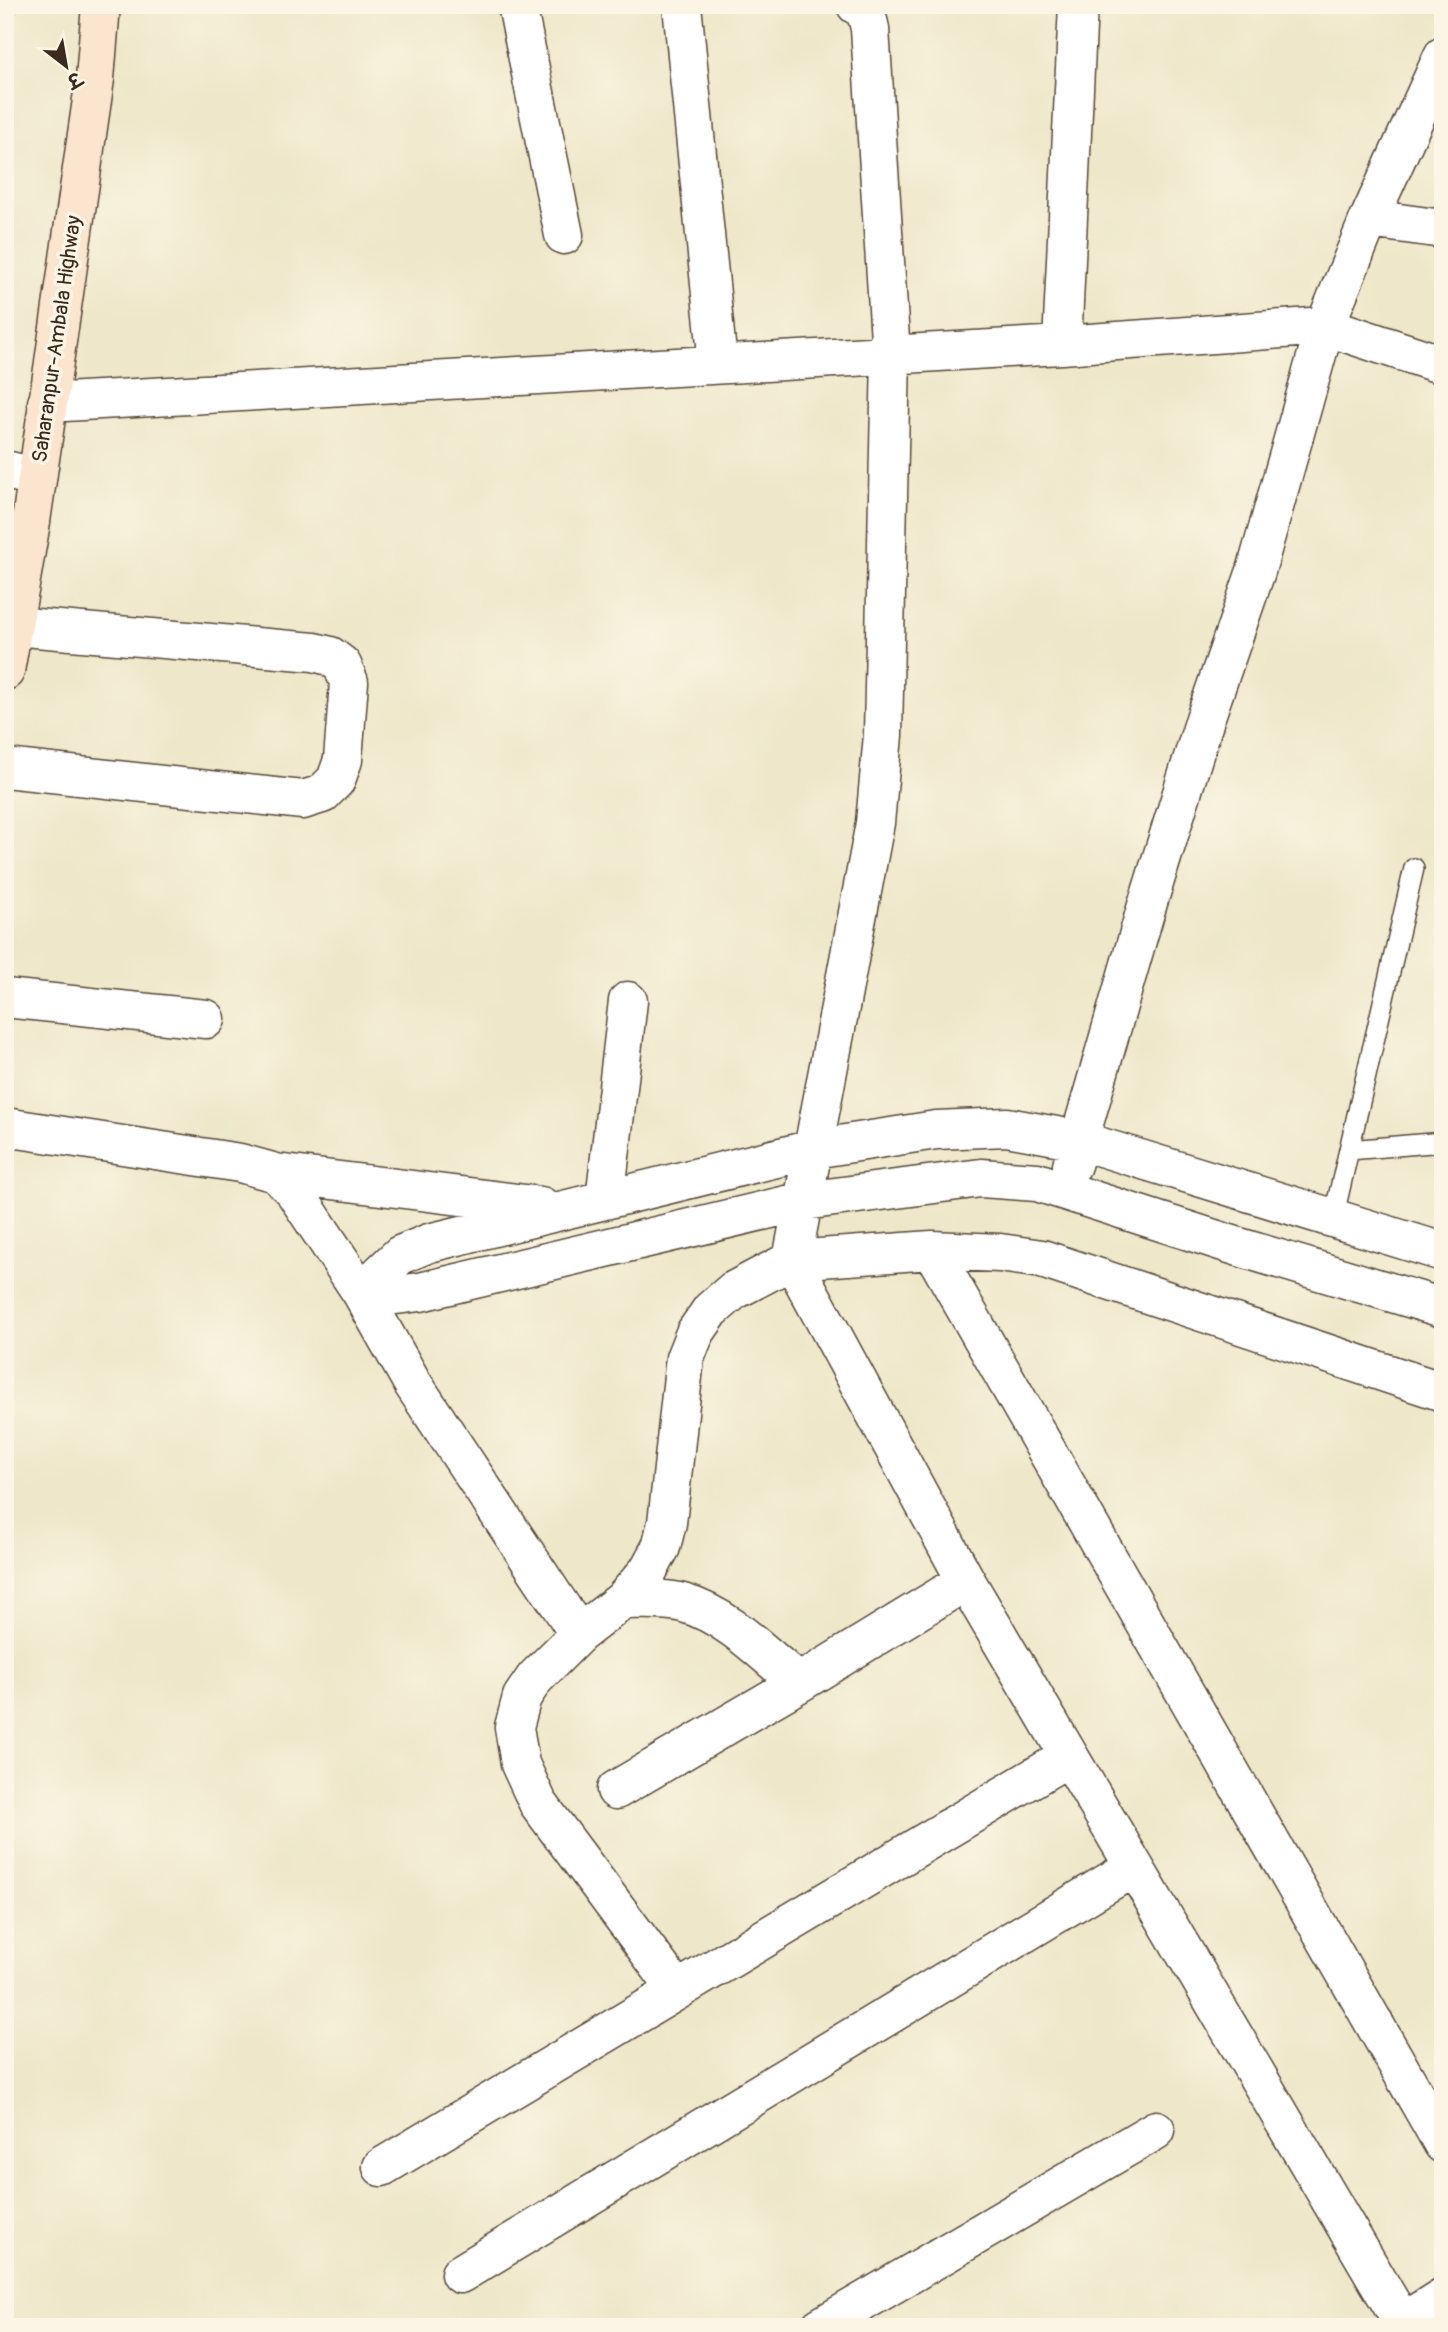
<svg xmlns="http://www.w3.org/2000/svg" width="1448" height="2332" viewBox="0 0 1448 2332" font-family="Pangolin,'Playpen Sans Deva',sans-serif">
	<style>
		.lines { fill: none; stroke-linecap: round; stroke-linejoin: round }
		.lane-casing { stroke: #564638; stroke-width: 22 }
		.street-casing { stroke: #564638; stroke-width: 41 }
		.secondary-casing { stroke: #564638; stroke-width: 41 }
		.lane { stroke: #fff; stroke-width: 19 }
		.street { stroke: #fff; stroke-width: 38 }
		.secondary { stroke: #fce5cf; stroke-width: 38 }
		.labels { text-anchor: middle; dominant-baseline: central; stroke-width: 7; stroke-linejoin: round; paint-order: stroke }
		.street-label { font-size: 21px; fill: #3b2a1e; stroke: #fcf5e5 }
	</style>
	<rect width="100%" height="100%" fill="#fcf5e5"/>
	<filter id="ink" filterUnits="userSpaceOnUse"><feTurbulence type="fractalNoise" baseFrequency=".0143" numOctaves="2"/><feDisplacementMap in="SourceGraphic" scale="14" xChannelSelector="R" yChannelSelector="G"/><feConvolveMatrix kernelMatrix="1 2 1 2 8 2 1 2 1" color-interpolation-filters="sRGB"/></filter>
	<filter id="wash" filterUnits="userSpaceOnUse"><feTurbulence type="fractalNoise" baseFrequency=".00686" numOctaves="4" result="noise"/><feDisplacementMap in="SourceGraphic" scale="28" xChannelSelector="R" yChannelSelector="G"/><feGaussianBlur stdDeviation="1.57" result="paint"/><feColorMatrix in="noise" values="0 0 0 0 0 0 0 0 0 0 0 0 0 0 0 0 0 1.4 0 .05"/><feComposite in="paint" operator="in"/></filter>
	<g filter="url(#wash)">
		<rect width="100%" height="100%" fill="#eee7c9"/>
	</g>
	<g filter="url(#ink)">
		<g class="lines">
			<defs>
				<path id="lane" d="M1349 1150 1443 1142
					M1333 1219 1414 868"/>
				<path id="street" d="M517 5 564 235
					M682 5 718 364
					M856 5C866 9 868 19 870 29L891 355 883 735 875 823 792 1260 966 1581 1405 2327
					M1369 219 1443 229
					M1062 345 1078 5
					M47 403 1062 345 1325 326 1369 219 1443 56
					M5 470 37 477
					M5 768 303 800 322 794 336 780 343 760 349 682 342 665 330 656 314 652 13 626
					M5 998 206 1019
					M5 1127 240 1163 276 1173 294 1191 361 1292 413 1384 579 1634
					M1072 1165 1146 909 1205 719 1256 571 1325 326 1443 365
					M276 1173 541 1206
					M605 1200 628 1001
					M932 1250 1443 2144
					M361 1292 400 1255 429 1243 813 1149 936 1130 1007 1127 1078 1140 1443 1252
					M361 1292 396 1295 420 1292 804 1201 981 1178 1037 1182 1239 1247 1443 1308
					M623 1600C642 1600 664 1598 683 1603 727 1615 764 1654 799 1683
					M616 1790 799 1683 966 1581
					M677 1990 538 1803 520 1764 514 1727 522 1697 535 1678 579 1634 623 1600 648 1571 661 1547 667 1523 685 1358 695 1333 711 1310 733 1291 792 1260 932 1250 1000 1253 1042 1259 1443 1392
					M382 2167 1068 1757
					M460 2274 1134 1867
					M820 2327 1156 2130
					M1395 2327 1443 2297"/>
				<path id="secondary" d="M5 671 30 528 95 79 101 5"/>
			</defs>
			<!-- lane casing -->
			<use href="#lane" class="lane-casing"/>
			<!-- street casing -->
			<use href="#street" class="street-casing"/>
			<!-- secondary casing -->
			<use href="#secondary" class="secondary-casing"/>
			<!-- lane -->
			<use href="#lane" class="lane"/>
			<!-- street -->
			<use href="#street" class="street"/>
			<!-- secondary -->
			<use href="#secondary" class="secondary"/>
		</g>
	</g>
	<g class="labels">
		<!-- street labels -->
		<g class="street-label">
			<text transform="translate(57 339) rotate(-82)">Saharanpur-Ambala Highway</text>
		</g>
	</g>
	<!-- margin -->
	<rect width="1448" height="2332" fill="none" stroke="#fcf5e5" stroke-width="28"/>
	<!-- north arrow -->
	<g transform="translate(66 66) rotate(149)" stroke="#fcf5e5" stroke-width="5" paint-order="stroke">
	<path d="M0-5L12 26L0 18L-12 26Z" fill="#3b2a1e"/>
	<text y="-10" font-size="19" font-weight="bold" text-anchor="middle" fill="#3b2a1e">उ</text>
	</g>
</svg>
